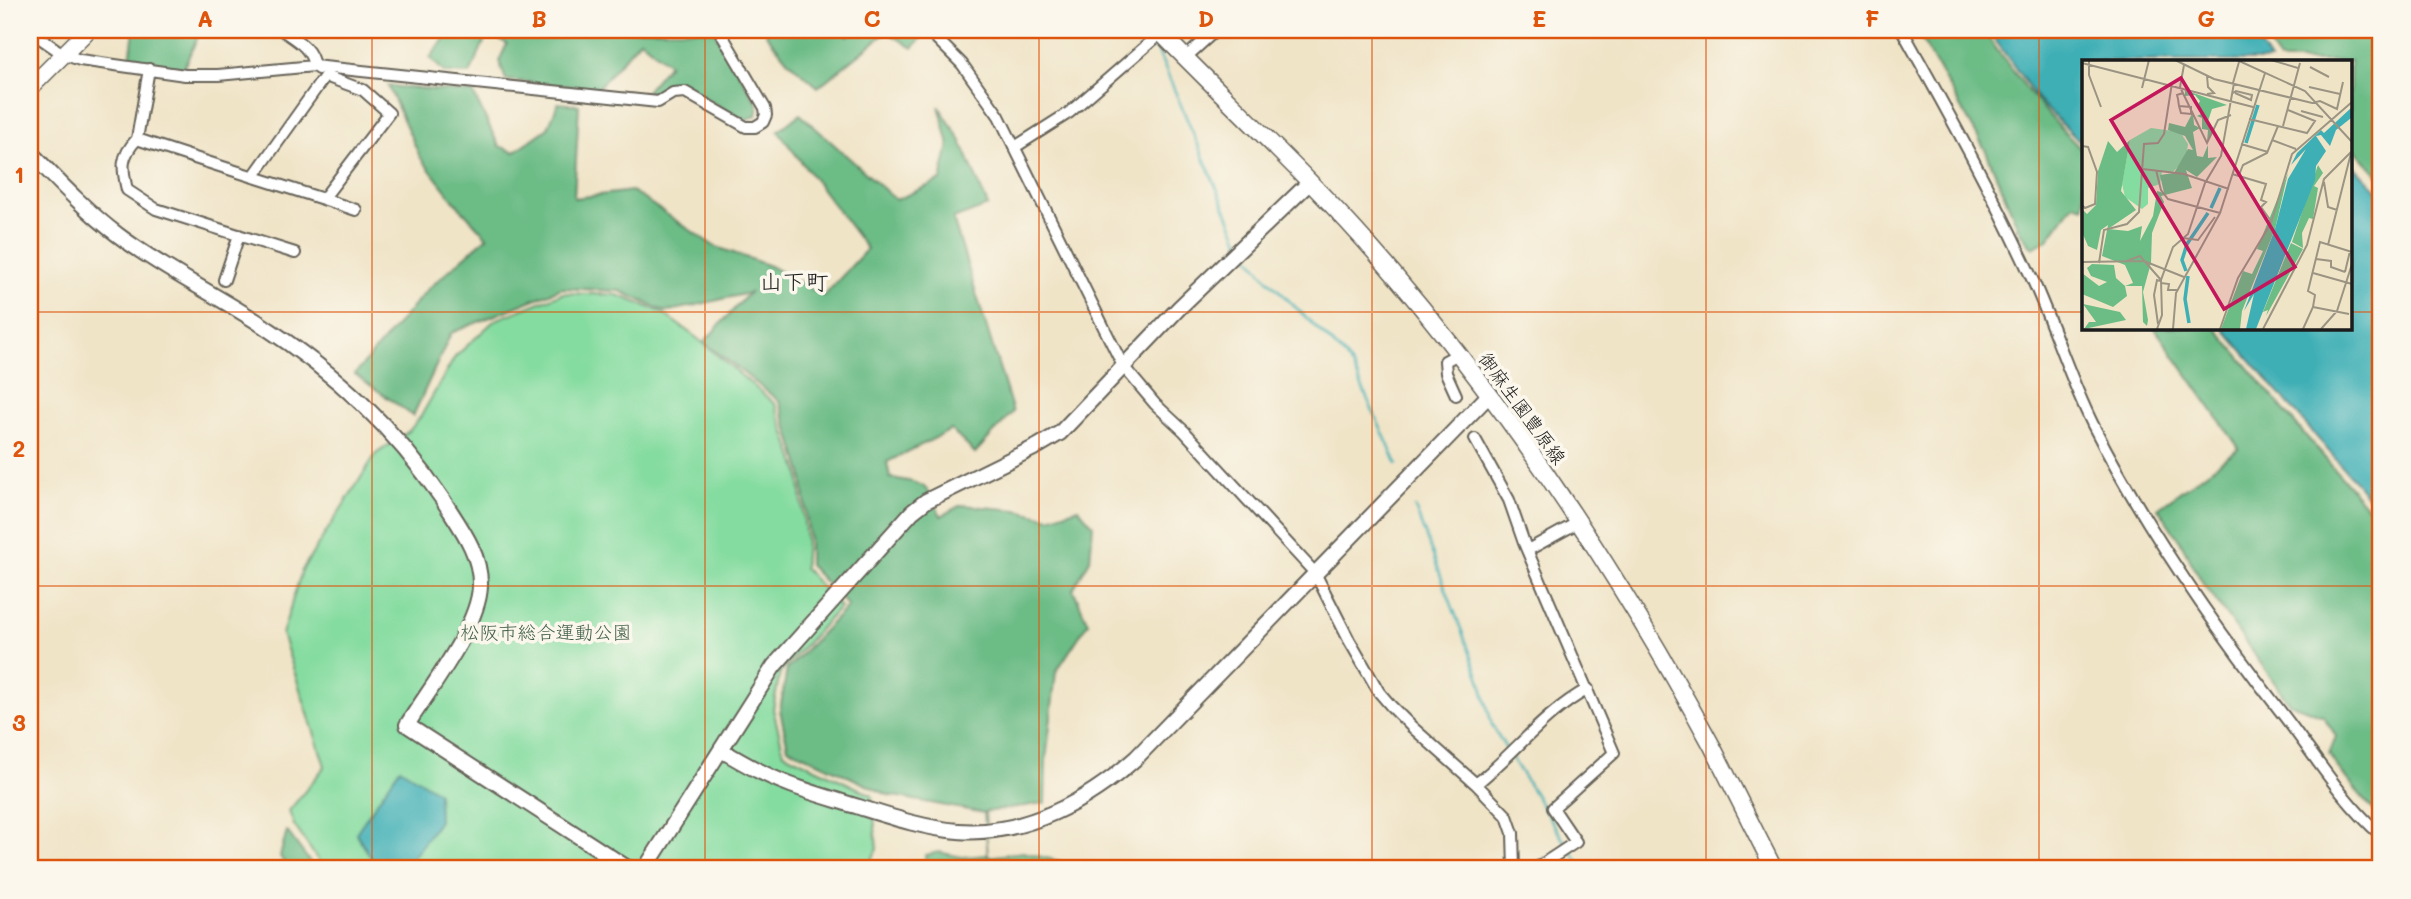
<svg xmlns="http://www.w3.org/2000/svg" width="2411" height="899" viewBox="0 0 2411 899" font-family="Mali,'Klee One',sans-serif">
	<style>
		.green { fill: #85dca0; stroke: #507c5e; stroke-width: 2 }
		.forest { fill: #6cbc86; stroke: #446c51; stroke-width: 2 }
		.water { fill: #3eafb5; stroke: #2d6668; stroke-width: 2 }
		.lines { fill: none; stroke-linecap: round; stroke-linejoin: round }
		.stream { stroke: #3eafb5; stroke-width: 2.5 }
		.minor-casing { stroke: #666258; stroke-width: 14 }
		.tertiary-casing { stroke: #666258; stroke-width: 18 }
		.secondary-casing { stroke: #666258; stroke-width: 19 }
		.minor { stroke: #fff; stroke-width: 10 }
		.tertiary { stroke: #fff; stroke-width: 14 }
		.secondary { stroke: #fff; stroke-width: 16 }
		.grid { fill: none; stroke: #de560d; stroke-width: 2; stroke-opacity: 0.55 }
		.labels { text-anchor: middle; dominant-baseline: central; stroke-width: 7; stroke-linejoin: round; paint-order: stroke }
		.street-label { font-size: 19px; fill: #1c1c1c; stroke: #fbf7ec }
		.park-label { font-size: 19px; fill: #415f4a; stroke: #fbf7ec }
		.quarter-label { font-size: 23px; fill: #1c1c1c; stroke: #fbf7ec }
		.inset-river { fill: none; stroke: #3eafb5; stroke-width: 3.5 }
		.inset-road { fill: none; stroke: #9b9483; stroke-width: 2 }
		.view { fill: #c2185b; fill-opacity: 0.15; stroke: #c2185b; stroke-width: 3.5 }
		.inset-edge { fill: none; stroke: #1c1c1c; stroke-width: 3.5 }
		.neatline { fill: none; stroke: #de560d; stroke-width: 2.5 }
		.grid-label { font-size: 23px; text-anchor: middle; font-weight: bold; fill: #de560d }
	</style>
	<rect width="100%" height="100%" fill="#fbf7ec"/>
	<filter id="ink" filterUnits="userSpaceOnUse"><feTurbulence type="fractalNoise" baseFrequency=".0143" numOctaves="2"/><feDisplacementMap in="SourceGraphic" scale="14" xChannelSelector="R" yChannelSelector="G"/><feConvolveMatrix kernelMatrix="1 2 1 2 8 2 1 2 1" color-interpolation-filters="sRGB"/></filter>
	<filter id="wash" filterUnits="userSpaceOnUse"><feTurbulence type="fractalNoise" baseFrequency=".00686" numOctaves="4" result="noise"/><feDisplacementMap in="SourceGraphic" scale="28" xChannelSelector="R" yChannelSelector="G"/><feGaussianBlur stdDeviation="1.57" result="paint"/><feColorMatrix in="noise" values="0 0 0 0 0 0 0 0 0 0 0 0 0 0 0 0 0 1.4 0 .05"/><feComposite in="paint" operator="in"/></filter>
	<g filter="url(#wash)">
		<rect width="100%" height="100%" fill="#f0e4c7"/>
		<!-- green -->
		<path class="green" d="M563 293 617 295 661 312 697 338 775 404 799 473 806 542 804 568 840 607 780 672 773 709 784 753 872 795 877 849 867 869H324L294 825 289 811 325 766 282 634 302 570 376 454 409 431 421 416 455 357 495 320Z"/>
		<!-- forest -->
		<path class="forest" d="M134 30H201L183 69 130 60Z
			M451 30H714L758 105 756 116 744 120 685 87 667 85 653 94 646 91 669 64 640 40 597 89 506 80 499 61 507 44 488 33 470 74 445 73 430 58Z
			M768 30H842L848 36 855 30H928L913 48 887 32 818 87 788 61 766 34Z
			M1916 30H1983C2014 75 2045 114 2084 152V207L2074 204 2048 239 2033 248 2020 232 1986 151Z
			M2260 30H2381V178L2350 144V61H2279Z
			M388 86 473 93 499 146 514 152 548 128 558 103 579 105 574 198 632 191 714 246 770 266 824 296 867 249 778 131 800 114 896 200 941 180 949 145 939 106 961 141 988 206 953 219 1013 412 975 453 951 430 887 462 890 478C927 484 925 482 941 516L961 505 1017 510 1050 518 1078 508 1093 525 1090 560 1073 589 1088 623 1056 672 1046 761 1045 803 985 812 988 857 1023 852 1062 862 1069 869H933L926 866 925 855 939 852 962 857 988 855 984 813 888 795 788 748 780 710 787 669 848 606 809 565V540L802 473 779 401 704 342 749 293 666 312 620 291 562 288 451 333 413 416 355 374 427 290 487 237 454 201 420 157Z
			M2154 327H2215L2293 421 2381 523V819L2343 775 2329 754 2336 736 2323 716 2289 703 2201 580 2181 543 2158 508 2239 448Z
			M287 831 315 869H287L280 856Z"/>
		<!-- water -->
		<path class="water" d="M1988 30H2250L2270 61H2084V146L2039 101Z
			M2350 162 2381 194V512L2222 327H2350Z
			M400 768 438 792 439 821 410 862 401 869H378L356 833Z"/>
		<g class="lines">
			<!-- stream -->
			<path class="stream" d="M1155 45 1240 242
				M1245 251 1268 280 1345 356 1353 367 1397 464
				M1415 508 1480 679 1492 725 1508 752
				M1512 758 1566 844
				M1570 850 1585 869"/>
		</g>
	</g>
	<g filter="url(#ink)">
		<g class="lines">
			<defs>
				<path id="minor" d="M282 30C296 40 311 47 314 66L318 69
					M928 30 962 64 999 116 1123 366 1155 404 1184 431 1315 573 1349 640 1379 692 1391 706 1412 727 1476 784 1507 816 1513 833 1514 869
					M1902 30C1948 112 1995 197 2034 283 2055 330 2070 379 2093 425 2145 527 2210 621 2281 712 2313 753 2341 800 2381 835
					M30 31 63 54 80 60 185 75H218L314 66 658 102 673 93 685 92 746 127H755L763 122 766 115 765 108 719 30
					M1185 58 1216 30
					M149 69 137 139C199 160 261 179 323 199L389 113 363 90 325 76 253 177
					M137 139C120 157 122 168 127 190L156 209 295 253
					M1015 147 1070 112 1161 33
					M323 199 356 210
					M224 280 239 235
					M1456 395 1446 373 1445 361 1458 354
					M1475 439 1509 500 1524 543 1614 753 1553 808 1576 842 1535 869
					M1528 550 1577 523
					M1476 784C1515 753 1544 713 1588 689"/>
				<path id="tertiary" d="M30 152C58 181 86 211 118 235 163 269 215 294 262 325 335 373 394 427 443 500 460 527 481 553 480 586 479 626 428 691 407 725L626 867 632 869
					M721 750C735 758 748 766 763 773 793 788 827 797 859 807 891 817 924 828 958 831 1025 836 1088 801 1136 758L1490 394
					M645 869 774 666 912 512 926 501 1038 446 1060 433 1179 308 1310 182"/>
				<path id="secondary" d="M1158 30C1234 108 1315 182 1386 265 1512 412 1620 576 1712 746 1733 787 1753 828 1774 869
					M30 88 88 30"/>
			</defs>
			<!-- minor casing -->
			<use href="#minor" class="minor-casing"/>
			<!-- tertiary casing -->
			<use href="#tertiary" class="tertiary-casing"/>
			<!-- secondary casing -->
			<use href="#secondary" class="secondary-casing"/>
			<!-- minor -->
			<use href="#minor" class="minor"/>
			<!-- tertiary -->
			<use href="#tertiary" class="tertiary"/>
			<!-- secondary -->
			<use href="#secondary" class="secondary"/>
		</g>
	</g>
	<!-- grid -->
	<path class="grid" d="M372 30V869M705 30V869M1039 30V869M1372 30V869M1706 30V869M2039 30V869M30 312H2084M2350 312H2381M30 586H2381"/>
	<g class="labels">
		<!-- street labels -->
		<g class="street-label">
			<text transform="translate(1523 408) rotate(54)">御麻生園豊原線</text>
		</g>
		<!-- park labels -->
		<g class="park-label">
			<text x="546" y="631">松阪市総合運動公園</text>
		</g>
		<!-- quarter labels -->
		<g class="quarter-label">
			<text x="794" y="281">山下町</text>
		</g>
	</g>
	<!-- overview -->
	<g transform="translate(2082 60)">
		<rect width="270" height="270" fill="#f0e4c7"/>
		<path d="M69 68 98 72 106 84 104 98 91 112H80L78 124 66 128V144L60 149 43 137 40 124 48 80Z" fill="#85dca0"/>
		<path d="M103 30 145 45 130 49 126 61 132 71 125 82 126 70 120 69V58L115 56 119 54 115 46 118 41 113 35 103 36ZM111 52 112 65 118 68 111 72 115 96 121 97 126 85V98L135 97 115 117 104 110 110 128 79 136 82 142 70 173 69 203 61 232 66 260 65 266 61 262 60 226H43L45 236 31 247 0 234V213L17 226 25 222 9 216 5 208 10 204 32 205 34 218 43 226 51 223 43 205 20 196 26 165 19 170 15 190 6 186 0 172V149L5 154 14 145 16 111 26 81 35 92 48 80 39 131 54 150 26 169 46 171 60 166 58 181 71 156 75 131 82 133 78 115 92 113 106 89 111 90 103 76 86 70 87 63 103 67ZM236 105 241 113 232 126 236 128 231 159 227 158 220 173 221 188 210 182ZM206 113 193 169 160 251 158 269H139L161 211 170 214 181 191 175 189ZM209 183 221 189 184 256 186 250 181 252ZM1 244 38 252 44 260 2 269 7 262H14Z" fill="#6cbc86"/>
		<path d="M269 48V58L254 70 248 86 239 75 234 76 244 91 234 106 233 120 174 269H164L172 234 162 251 193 169 206 119 224 89 209 105 215 93 239 70 242 73Z" fill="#3eafb5"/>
		<path class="inset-river" d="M164 83 176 45M129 148 138 128M104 211 100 200 105 184 126 153M106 216 103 239 107 263"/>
		<path class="inset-road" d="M7 0V15L19 47M93 0 132 19 230 43 238 41 255 49 261 22M155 0 223 31 270 82M189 0 216 8M0 3 171 47M102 5 98 27 125 83 136 60 149 55M228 7 247 17M151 23 157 2M227 27 258 34M60 28 67 0M151 33 154 31 170 35 169 40 153 33M125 34 132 33 126 27 125 16M97 46 109 47V54L99 53 97 46 96 39 95 35 101 33M219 51 241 57M167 59 225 73 233 61 206 50M201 66 218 3M190 80 214 89M159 84 186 92M0 86 6 87 15 112 13 144 3 148 0 145M61 109 102 114 147 129M74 110 79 130 86 139 138 153M150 114 184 124 179 140 184 142 179 147 189 161M157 115 161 105 185 93 196 66M242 122 246 147 255 150M101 178 116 180 133 157M246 185 269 93M234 199 249 201V207L263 212M0 202 62 201 102 217M42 202 58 196 79 220M17 203 22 170 45 164 57 152 62 84 76 83 82 74 90 23M263 212 268 191M231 213 270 224M79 223 87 224 86 230H95M231 247 267 254M76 264 72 235 75 220 78 221M75 269 80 255 79 220 91 187 106 174 123 123 139 96 152 23M91 269 94 233 138 153 183 13M138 269 156 218 189 163 210 94 270 42M181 269 225 185 242 119 270 91M221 269 231 247 233 235 226 231 238 182 270 192M239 269 255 251 270 204"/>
		<path class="view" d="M99 18 213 207 142 249 29 60Z"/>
		<rect width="270" height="270" class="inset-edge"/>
	</g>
	<!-- margin -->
	<rect width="2411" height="899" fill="none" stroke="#fbf7ec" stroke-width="77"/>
	<rect x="38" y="38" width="2334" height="822" class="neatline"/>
	<g class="grid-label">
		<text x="205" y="27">A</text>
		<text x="539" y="27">B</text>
		<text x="872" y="27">C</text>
		<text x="1206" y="27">D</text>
		<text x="1539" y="27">E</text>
		<text x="1872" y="27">F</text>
		<text x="2206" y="27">G</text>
		<text x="19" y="183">1</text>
		<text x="19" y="457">2</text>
		<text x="19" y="731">3</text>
	</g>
</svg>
